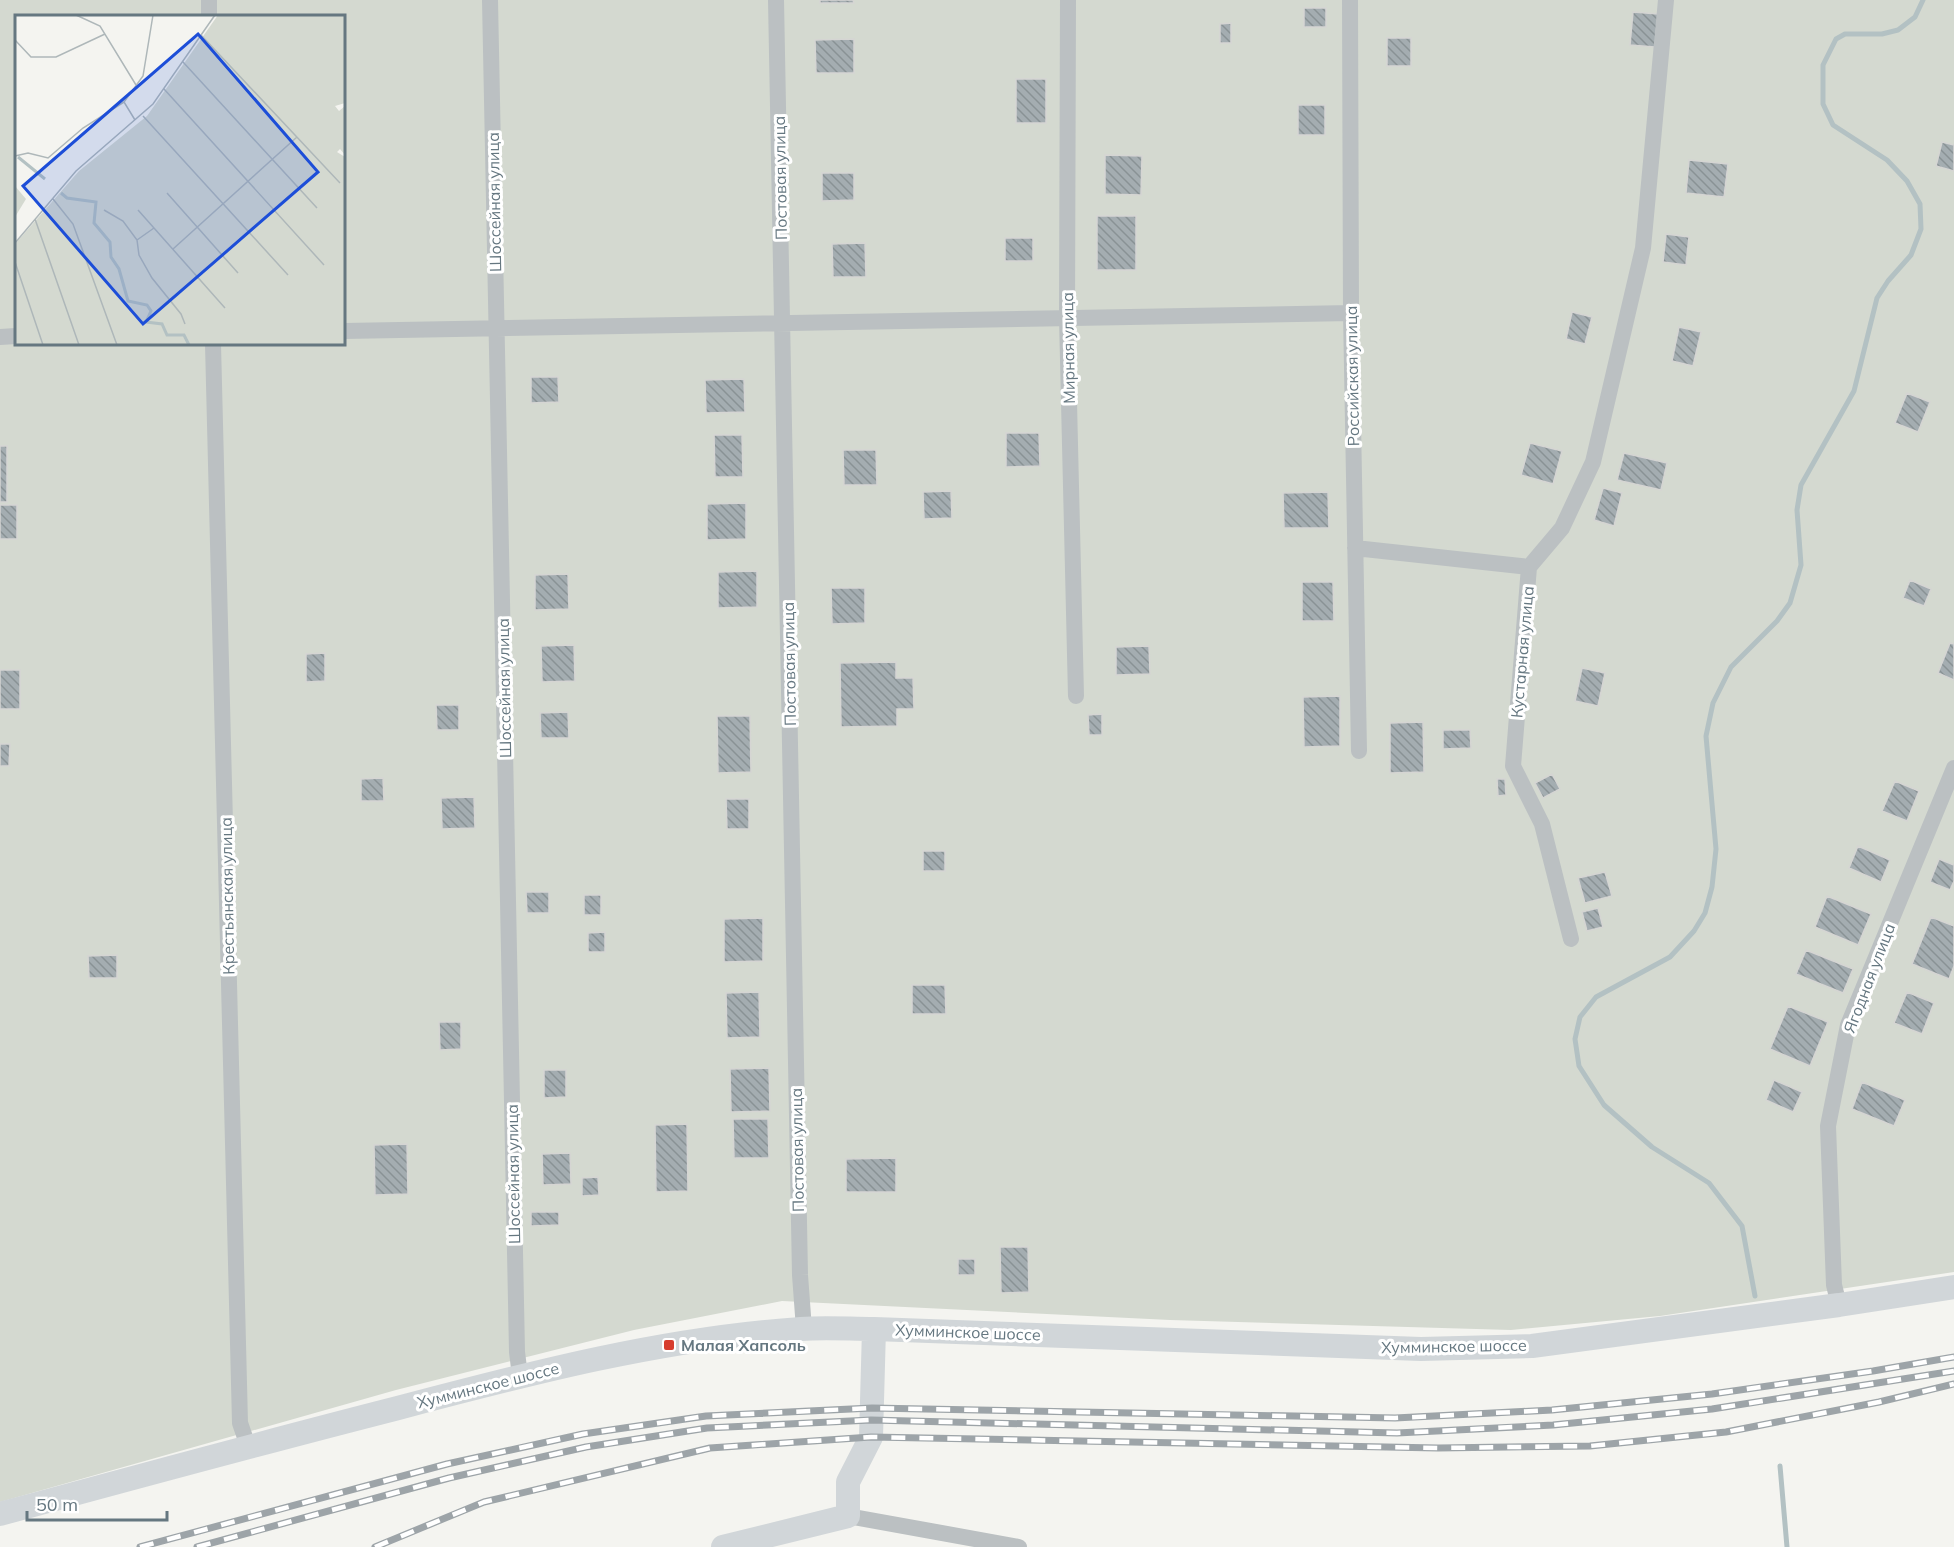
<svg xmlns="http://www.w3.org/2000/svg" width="1954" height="1547" viewBox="0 0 1954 1547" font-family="Mulish,sans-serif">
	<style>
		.green { fill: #d4d9d0; fill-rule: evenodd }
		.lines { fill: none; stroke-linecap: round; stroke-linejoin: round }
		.stream { stroke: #b3c1c3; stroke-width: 5 }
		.building { fill: url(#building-back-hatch); stroke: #d5d5d3; stroke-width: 1.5 }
		.street { stroke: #bbc0c2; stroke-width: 16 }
		.secondary { stroke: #d1d6d9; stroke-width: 24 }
		.rail-casing { stroke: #9da4a8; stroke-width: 7 }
		.rail { stroke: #fff; stroke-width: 4.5; stroke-dasharray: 14; stroke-linecap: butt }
		.poi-dot { fill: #d73d2e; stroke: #fff; stroke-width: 2 }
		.labels { text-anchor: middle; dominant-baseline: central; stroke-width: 6; stroke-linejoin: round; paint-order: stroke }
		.street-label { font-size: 16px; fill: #657780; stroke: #fff }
		.poi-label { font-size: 16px; font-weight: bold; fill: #657780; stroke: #fff; text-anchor: start }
		.inset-river { fill: none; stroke: #b3c1c3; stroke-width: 3 }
		.inset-road { fill: none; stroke: #aeb7b9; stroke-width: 1.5 }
		.view { fill: #1d4ed8; fill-opacity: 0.15; stroke: #1d4ed8; stroke-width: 3 }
		.inset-edge { fill: none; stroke: #657780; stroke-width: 3 }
	</style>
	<defs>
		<pattern id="building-back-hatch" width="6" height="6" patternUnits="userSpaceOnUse" patternTransform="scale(1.5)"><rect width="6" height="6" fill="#a4adb1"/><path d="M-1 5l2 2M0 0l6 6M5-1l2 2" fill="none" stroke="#899295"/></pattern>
	</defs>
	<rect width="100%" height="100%" fill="#f4f4f0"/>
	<!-- green -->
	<path class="green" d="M0 0H1954V1272L1660 1316 1511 1330 1170 1320 782 1301 634 1330 396 1390 0 1502ZM16 16H344V344H16Z"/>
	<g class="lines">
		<!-- stream -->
		<path class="stream" d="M1755 1296 1742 1226 1709 1183 1652 1147 1604 1105 1579 1066 1575 1039 1580 1017 1596 997 1670 957 1694 931 1705 913 1712 887 1716 849 1706 736 1713 703 1731 667 1777 621 1790 603 1801 565 1797 510 1801 485 1854 391 1877 298 1888 281 1911 255 1921 229 1920 204 1907 181 1887 160 1833 125 1823 104V65L1836 39 1845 34H1882L1898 30 1915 17 1923 0
			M1780 1466 1787 1547"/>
	</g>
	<!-- building -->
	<path class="building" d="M820 0H853L854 3H820Z
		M1304 8H1326V27H1304Z
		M1633 12 1658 14 1655 47 1630 45Z
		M1231 23V43H1220V24Z
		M1387 38H1411V66H1387Z
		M854 39V73H816L815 40Z
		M1016 79H1046V123H1016Z
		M1298 105H1325V135H1298Z
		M1942 142 1954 145V171L1936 166Z
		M1105 155 1142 156 1141 195 1105 194Z
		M1689 160 1728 164 1724 197 1686 193Z
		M822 173H854V200L822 201Z
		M1097 216H1136V270H1097Z
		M1666 234 1689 237 1686 265 1663 262Z
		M1005 238H1033V261H1005Z
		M865 243 866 277H833L832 244Z
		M1572 312 1592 317 1585 344 1566 339Z
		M1679 327 1701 332 1693 366 1672 361Z
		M531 377H558L559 402 531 403Z
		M744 379 745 412 706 413 705 380Z
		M1907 393 1930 402 1918 432 1895 423Z
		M1006 433H1039L1040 466 1006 467Z
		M714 435H742L743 477H715Z
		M1530 443 1562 451 1553 484 1521 475Z
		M0 446H7V502H0Z
		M843 450H876L877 485H844Z
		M1624 453 1667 463 1661 490 1617 480Z
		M1603 488 1622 493 1614 526 1594 520Z
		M951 491 952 518 924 519 923 492Z
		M1328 492 1329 528H1284L1283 493Z
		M746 503V539L707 540V504Z
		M0 505H17V539H0Z
		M757 571V607L718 608V572Z
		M568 574 569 609 535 610V575Z
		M1910 580 1931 589 1924 606 1903 598Z
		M1302 582H1333L1334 621H1302Z
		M831 588H865V623L832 624Z
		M1950 643 1954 644V680L1938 673Z
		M574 645 575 681 542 682 541 646Z
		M1149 646 1150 674 1116 675V647Z
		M325 653V681L306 682V654Z
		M896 662V678H913L914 709H897V726L841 727 840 663Z
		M1582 668 1605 673 1598 706 1575 701Z
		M0 670H20V709H0Z
		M1340 696V746L1304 747 1303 697Z
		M436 705H459V730H437Z
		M568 712 569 738H541L540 713Z
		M1102 714V735H1089L1088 715Z
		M717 716H750L751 772 718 773Z
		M1423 722 1424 772 1390 773V723Z
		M1443 730H1470L1471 748 1443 749Z
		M0 744H10L9 766H0Z
		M1552 774 1560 789 1543 798 1535 783Z
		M383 778 384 801H361V779Z
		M1497 779H1505L1506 795 1498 796Z
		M1895 781 1919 791 1907 821 1882 811Z
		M474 797 475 828 442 829 441 798Z
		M726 799H749V829H727Z
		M1858 846 1890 860 1881 882 1849 868Z
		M923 851H945V871H923Z
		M1939 859 1954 865V881L1950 890 1930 882Z
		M1605 872 1612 896 1585 903 1578 878Z
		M526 892H549V913H527Z
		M584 895H601V915H584Z
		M1827 896 1871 914 1858 945 1815 927Z
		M1598 908 1603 927 1587 931 1582 912Z
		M1931 917 1954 926V966L1949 979 1912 964Z
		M763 918V961L724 962V919Z
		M605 932V952H588V933Z
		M1806 950 1853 969 1843 993 1796 974Z
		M117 955V978H89L88 956Z
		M912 985H945L946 1014H912Z
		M759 992 760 1037 727 1038 726 993Z
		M1907 992 1934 1003 1922 1034 1894 1023Z
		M1788 1006 1828 1022 1810 1066 1770 1049Z
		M439 1022H461V1049L440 1050Z
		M769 1068 770 1111 731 1112 730 1069Z
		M544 1070H566V1097L544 1098Z
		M1774 1080 1802 1092 1793 1112 1766 1100Z
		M1862 1082 1905 1100 1894 1126 1852 1109Z
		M733 1119H768L769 1158H734Z
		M687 1124 688 1191 656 1192 655 1125Z
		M407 1144 408 1194 375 1195 374 1145Z
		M570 1153 571 1184 543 1185 542 1154Z
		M896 1158V1192H846V1159Z
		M598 1177 599 1195 582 1196V1178Z
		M531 1212H559V1225L531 1226Z
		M1000 1247H1028L1029 1292 1001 1293Z
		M958 1259H975V1275H958Z"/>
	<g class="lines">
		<!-- street -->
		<path class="street" d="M209 0V16
			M490 0 517 1352 520 1376
			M776 0 800 1275 804 1329
			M1068 0 1067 318 1076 696
			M1350 0 1351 313 1359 751
			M344 331 1351 313
			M0 337 16 336
			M213 344 240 1423 248 1446
			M1355 548 1529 567
			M1571 939 1542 824 1513 766 1529 567 1562 528 1593 462 1643 248 1666 0
			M1839 1305 1834 1285 1828 1126 1848 1025 1954 768
			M848 1516 1019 1547"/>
		<!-- secondary -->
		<path class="secondary" d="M0 1514C132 1478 265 1442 398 1408 530 1373 665 1338 801 1329 825 1327 850 1329 874 1329L1421 1349 1532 1346 1839 1305 1954 1287
			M723 1547 848 1516V1482L871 1437 874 1329"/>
		<defs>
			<path id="rail" d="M140 1547 447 1464 583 1434 706 1416 872 1408 1395 1418 1552 1410 1712 1394 1873 1371 1954 1357
				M197 1547 449 1478 586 1447 707 1428 871 1420 1397 1433 1553 1425 1712 1409 1954 1371
				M375 1547 484 1502 710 1448 871 1437 1438 1448 1590 1446 1726 1432 1879 1402 1954 1384"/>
		</defs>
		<!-- rail casing -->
		<use href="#rail" class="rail-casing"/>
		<!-- rail -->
		<use href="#rail" class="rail"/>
	</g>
	<!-- markers -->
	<rect class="poi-dot" x="663" y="1339" width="12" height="12" rx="3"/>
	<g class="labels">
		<!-- street labels -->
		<g class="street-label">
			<text transform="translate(780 178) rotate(-91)">Постовая улица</text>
			<text transform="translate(494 202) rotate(-91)">Шоссейная улица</text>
			<text transform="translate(1068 348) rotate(-91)">Мирная улица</text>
			<text transform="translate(1352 376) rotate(-91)">Российская улица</text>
			<text transform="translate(1522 652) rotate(-85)">Кустарная улица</text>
			<text transform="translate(789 664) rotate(-91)">Постовая улица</text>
			<text transform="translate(504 688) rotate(-91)">Шоссейная улица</text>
			<text transform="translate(227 896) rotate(-91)">Крестьянская улица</text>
			<text transform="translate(1869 978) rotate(-69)">Ягодная улица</text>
			<text transform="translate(797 1150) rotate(-91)">Постовая улица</text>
			<text transform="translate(513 1174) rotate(-91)">Шоссейная улица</text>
			<text transform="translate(968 1332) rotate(2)">Хумминское шоссе</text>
			<text transform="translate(1454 1346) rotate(-1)">Хумминское шоссе</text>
			<text transform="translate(488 1385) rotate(-14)">Хумминское шоссе</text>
		</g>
		<!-- poi labels -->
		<g class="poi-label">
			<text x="681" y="1345">Малая Хапсоль</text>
		</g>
	</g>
	<!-- overview -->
	<g transform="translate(15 15)">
		<rect width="330" height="330" fill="#f4f4f0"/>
		<path d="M203 0H330V88L320 91 324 96 330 91V140L325 134 322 137 330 142V330H0V229L64 156 132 101Z" fill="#d4d9d0"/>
		<path d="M0 171 11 184 0 202Z" fill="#d4d9d0"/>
		<path class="inset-river" d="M3 142 30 164M46 178 52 183 81 187 79 208 95 227 96 242 104 254 113 286 132 290 136 296 131 307 147 309 152 320H169L174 330"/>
		<path class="inset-road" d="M61 0 85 11 121 70M186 20 325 168M0 25 16 42H41L90 19M168 47 302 193M149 74 309 250M128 101 273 260M120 105 109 87 128 61 138 0M0 141 13 138 33 143 68 113 109 87M152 178 223 258M38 184 58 209 102 330M89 195 108 206 122 225 124 240 137 263 166 299 170 309M123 195 210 293M20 204 64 330M122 225 139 213M0 228 61 156 138 89 200 0M158 234 282 122M0 247 28 330"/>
		<path class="view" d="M183 19 303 157 128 309 8 171Z"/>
		<rect width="330" height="330" class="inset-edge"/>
	</g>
	<!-- scale -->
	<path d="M27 1511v9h140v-9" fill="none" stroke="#657780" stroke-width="3"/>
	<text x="36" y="1511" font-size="18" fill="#657780" stroke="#ffffff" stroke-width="4.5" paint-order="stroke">50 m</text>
</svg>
